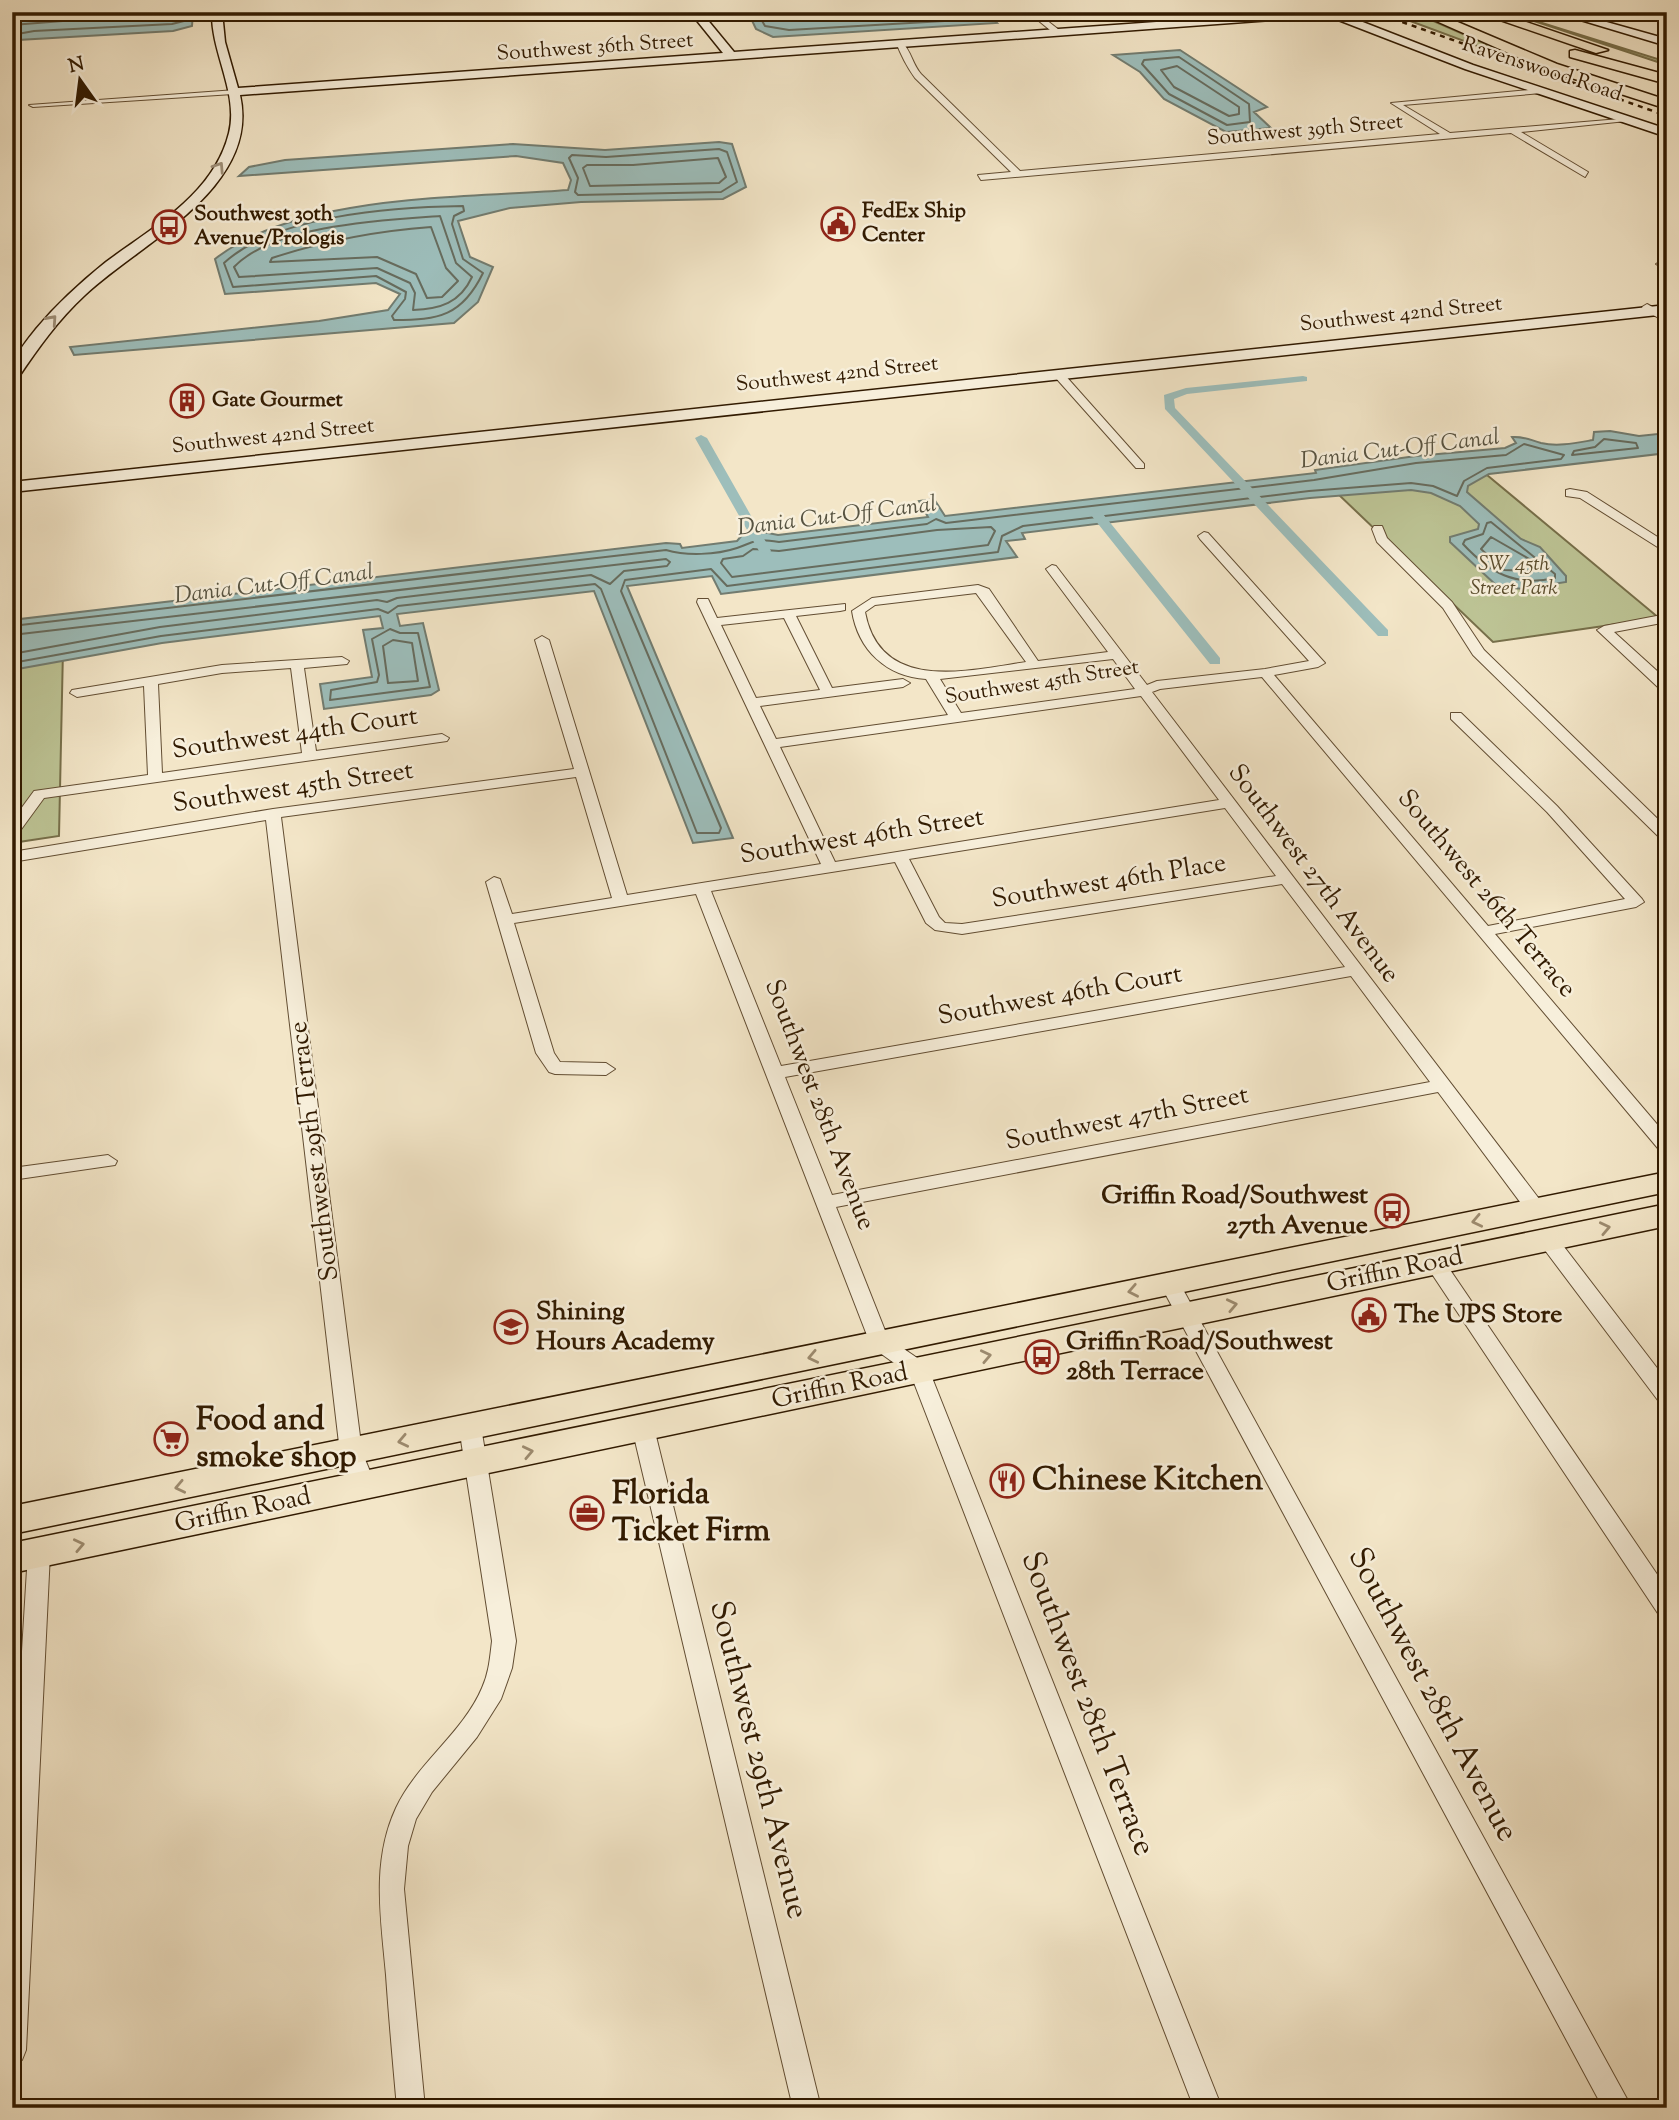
<svg xmlns="http://www.w3.org/2000/svg" width="1679" height="2120" viewBox="0 0 1679 2120" font-family="'Sorts Mill Goudy',serif">
	<style>
		.green { fill: #bdc495; stroke: #776f4a; stroke-width: 2 }
		.water { fill: #9dbebb; stroke: #727c70; stroke-width: 2 }
		.lines { fill: none; stroke-linecap: round; stroke-linejoin: round }
		.shore { stroke: #676c5e; stroke-width: 2 }
		.canal { fill: #9dbebb; fill-rule: evenodd }
		.street-casing { stroke: #624d32; stroke-width: 2 }
		.secondary-casing { stroke: #311a00; stroke-width: 3 }
		.primary-casing { stroke: #311a00; stroke-width: 3 }
		.highway-casing { stroke: #311a00; stroke-width: 3 }
		.street { fill: #f7efdb; fill-rule: evenodd }
		.secondary { fill: #f7efdb; fill-rule: evenodd }
		.primary { fill: #f3e6c8; fill-rule: evenodd }
		.highway { fill: #f3e6c8; fill-rule: evenodd }
		.rail { stroke: #311a00; stroke-width: 2.5; stroke-dasharray: 5 5; stroke-linecap: butt }
		.oneway { stroke: #9e8f78 }
		.oneway2 { stroke: #9c8a6e }
		.labels { text-anchor: middle; dominant-baseline: central; stroke-width: 5; stroke-linejoin: round; paint-order: stroke }
		.far-street-label { font-size: 21px; fill: #311a00; stroke: #f7efdb }
		.far-poi-label { font-size: 21px; font-weight: bold; fill: #311a00; stroke: #f7efdb; text-anchor: start }
		.far-park-label { font-size: 21px; font-style: italic; fill: #5b4d2d; stroke: #f7efdb }
		.far-water-label { font-size: 23px; font-style: italic; fill: #575341; stroke: #f7efdb }
		.street-label { font-size: 26px; fill: #311a00; stroke: #f7efdb }
		.poi-label { font-size: 26px; font-weight: bold; fill: #311a00; stroke: #f7efdb; text-anchor: start }
		.near-poi-label { font-size: 32px; font-weight: bold; fill: #311a00; stroke: #f7efdb; text-anchor: start }
		.near-street-label { font-size: 32px; fill: #311a00; stroke: #f7efdb }
	</style>
	<rect width="100%" height="100%" fill="#f3e6c8"/>
	<filter id="stains"><feTurbulence type="fractalNoise" baseFrequency=".00286" numOctaves="4"/><feColorMatrix values="0 0 0 0 .2 0 0 0 0 .09 0 0 0 0 .02 0 0 0 .5 -.17"/></filter>
	<radialGradient id="worn" r=".72"><stop offset=".6" stop-color="#630" stop-opacity="0"/><stop offset="1" stop-color="#630" stop-opacity=".3"/></radialGradient>
	<!-- green -->
	<path class="green" d="M1386 12H1413L1561 77Z
		M1507 12 1667 62V65Z
		M1487 475 1659 618 1493 642 1337 493Z
		M63 649 59 836 12 843V655Z"/>
	<!-- water -->
	<path class="water" d="M12 12H193L192 26 173 31 18 40 12 51Z
		M748 12H986L997 23 773 37 756 29Z
		M1180 50 1267 107 1254 112 1271 128 1226 132 1164 99 1140 72 1113 55Z
		M719 142 732 144 746 187 723 199 581 202 510 208 458 221 470 257 493 267 478 302 454 323 74 355 70 347 319 321 388 310 400 294 376 283 225 294 215 259C297 194 465 198 568 190L571 180 563 163 516 156 239 176 249 167 285 160 513 144 605 150Z
		M1610 431 1639 436 1667 433V453L1489 474 1468 486 1467 492 1521 539 1540 547 1566 576V582L1523 589 1497 586 1450 542V537L1478 529 1479 524 1460 506 1431 493 1411 490 1310 498 1022 533 1025 539 1006 541 1017 557 721 594 712 576 627 586 733 838 693 843 594 591 397 614 400 626 423 623 439 690 431 695 324 709 320 684 372 677 363 630 383 628 380 616 162 643 12 670V620L666 543 680 544 682 548 737 541 743 534 763 532 778 535 928 517 919 501 934 499 945 516 1316 473 1315 470 1416 456 1505 448 1516 443 1512 437C1524 436 1530 440 1541 443 1558 447 1576 443 1593 440L1594 432Z"/>
	<g class="lines">
		<!-- shore -->
		<path class="shore" d="M757 12 765 26 789 30 979 19 982 12
			M767 12 771 19 789 21 945 12
			M12 25 177 12
			M12 35 34 31 172 24 184 21 186 12
			M1179 57 1249 104 1250 122 1227 125 1169 94 1142 64 1144 60Z
			M1177 66 1239 107V114L1229 116 1174 87 1161 70Z
			M719 149 727 152 737 182 721 192 578 195 575 192 578 178 569 158 572 155 606 157Z
			M718 158 726 177 719 183 590 186 583 168 587 165H633Z
			M463 206 464 211 454 216 452 224 463 259 483 273C462 316 439 320 394 320L392 316 405 299 406 292 376 276 233 287 224 263C276 215 394 207 463 206Z
			M440 216 456 263 472 277C460 303 440 309 413 310L415 293 410 283 377 268 239 277 234 267C274 225 384 220 440 216Z
			M431 227 446 268 458 281 442 297 427 298 416 274 377 257 270 262 272 258C324 241 376 231 431 227Z
			M1604 439 1636 443 1638 448 1572 455 1574 451 1595 447Z
			M1491 522 1555 574V578C1515 587 1490 573 1463 544L1465 540 1483 534 1487 523Z
			M991 527 995 531 988 545 732 577 721 563 723 559 743 556 753 549 779 551 937 530Z
			M1491 537 1531 560 1537 571 1504 570 1481 549Z
			M12 626 666 550C686 556 716 555 737 548 757 541 755 538 779 542L927 524 936 519 946 523 1314 480 1416 463 1506 455 1524 444 1564 455 1561 459 1487 468 1464 481 1457 496 1433 486 1411 483 1309 491 1023 526 1002 536 998 552 727 586 711 569 625 580 621 591 721 828 719 833H697L601 589 595 584 398 606 388 613 378 609 161 636 12 663
			M390 629 400 633H418L430 687 330 700 331 690 377 682 379 675 372 639Z
			M12 635 666 559 670 562 667 566 624 571 610 584 591 575 397 598 387 602 377 600 160 627 12 654
			M393 640 412 643 418 681 388 683 383 646Z"/>
		<!-- canal -->
		<path class="canal" d="M1303 376 1307 377V381L1187 394 1174 399 1175 408 1388 630V636H1378L1165 409 1164 395 1186 388Z
			M701 435 707 438 771 551 769 554 759 551 695 438Z
			M1091 509H1099L1220 658V664H1210L1091 515Z"/>
		<defs>
			<path id="street" d="M1028 12H1036L1063 33 1056 35Z
				M896 42H902C912 53 912 63 921 74L1020 171 1440 134 1391 103 1539 89 1542 93 1403 105 1450 133 1632 118 1636 120 1521 132 1588 172 1585 177 1511 133 981 180 978 175 1011 172 915 78C907 67 900 53 896 42Z
				M236 90 233 94 33 107 29 105Z
				M1661 261 1667 264V271L1656 264Z
				M1647 304 1667 315V323L1643 309 1642 307Z
				M1055 373H1063L1144 464V468H1136L1055 377Z
				M1570 489 1587 492 1667 543V553L1580 498 1566 496V490Z
				M1374 526H1382L1387 538 1452 602 1484 650 1667 828V842L1662 840 1473 655 1443 608 1377 542 1372 529Z
				M1204 532 1208 533 1325 663 1318 667 1274 675 1488 926 1625 899 1547 812 1451 719V713H1461L1557 806 1642 899 1644 902 1636 907 1495 934 1667 1136V1154L1661 1152 1262 677 1160 689 1152 692 1543 1204 1545 1209 1543 1214H1529L1438 1092 836 1207 888 1338 926 1364 929 1370 1222 2108H1194L911 1375 873 1348 870 1343 696 894 514 923 554 1053 560 1062 606 1063 615 1069 606 1075 555 1074 549 1072 536 1053 486 882 494 877 500 879 512 914 612 898 576 777 281 817 362 1452 376 1486 373 1492 365 1495 357 1492 340 1452 266 820 12 862V852L273 809 574 769 535 640 542 636 549 640 627 895 821 864 697 602 698 599H708L717 618 845 604V610L840 611 796 616 832 688 903 679 910 683 903 687 760 706 776 739 948 715 926 679C887 677 858 650 852 611L872 598 978 585 989 589 1038 661 1108 652 1046 569 1052 565 1056 566 1147 685 1157 681 1265 669 1309 661 1200 539 1198 536ZM976 593 1026 662C967 671 880 693 865 612L875 605ZM784 618 820 690 756 698 721 625ZM1113 659 1135 689 961 713 940 679ZM1141 696 1219 800 835 862 780 747ZM1225 808 1276 876 962 924 945 923 939 917 909 859ZM895 862 926 923 935 930 962 934 1282 884 1345 967 781 1066 711 891ZM1351 976 1430 1082 832 1195 785 1077Z
				M1667 614V622L1614 632 1667 680V692L1662 691 1597 630 1604 626Z
				M342 657 349 661 347 664 304 668 316 751 442 734 449 738 447 741 44 798 17 835 12 837V821L34 791 148 775 144 686 77 697 70 693 72 690 222 665ZM291 668 302 753 162 773 158 684 222 673Z
				M108 1155 117 1161 115 1165 12 1180V1168Z
				M1548 1233 1555 1235 1667 1381V1405L1660 1403 1541 1245 1538 1240 1541 1235Z
				M1435 1256 1442 1258 1667 1589V1618L1659 1615 1428 1268 1425 1263 1428 1258Z
				M1170 1277 1177 1279 1180 1284 1632 2108H1603L1160 1284 1163 1279Z
				M470 1419 477 1421 481 1427 516 1641 512 1668 501 1699 477 1737 432 1792 416 1819 408 1846 404 1889 425 2108H397C393 2064 389 2019 386 1975 381 1918 371 1862 396 1808 417 1763 463 1733 482 1688 489 1673 490 1657 492 1641L459 1427 463 1421Z
				M643 1420 650 1422 654 1428 821 2108H793L632 1428 636 1422Z
				M39 1544 47 1546 50 1553 26 2050 22 2060 12 2064V1815L28 1553 31 1546Z"/>
			<path id="secondary" d="M212 12H222L225 42 238 88 723 53 690 12H701L734 52 1295 12H1337L1473 65 1667 129V137L1465 69 1328 16 240 95C261 188 140 243 85 295 58 320 38 348 18 378L12 380C12 358 23 345 36 329 57 304 81 282 106 262 153 227 214 194 229 133 239 93 211 53 212 12Z
				M1554 12H1571L1667 39V46Z
				M1667 305V314L12 492V482Z"/>
			<path id="primary" d="M1667 1172V1192L12 1534V1506Z
				M1667 1204V1226L12 1573V1543Z"/>
			<path id="highway" d="M1416 12H1434L1557 64 1667 100V109L1547 70Z
				M1477 12H1497L1608 50 1596 53Z
				M1575 50 1667 75V84L1570 57V51Z"/>
		</defs>
		<!-- street casing -->
		<use href="#street" class="street-casing"/>
		<!-- secondary casing -->
		<use href="#secondary" class="secondary-casing"/>
		<!-- primary casing -->
		<use href="#primary" class="primary-casing"/>
		<!-- highway casing -->
		<use href="#highway" class="highway-casing"/>
		<!-- street -->
		<use href="#street" class="street"/>
		<!-- secondary -->
		<use href="#secondary" class="secondary"/>
		<!-- primary -->
		<use href="#primary" class="primary"/>
		<!-- highway -->
		<use href="#highway" class="highway"/>
		<!-- rail -->
		<path class="rail" d="M1374 12 1667 116"/>
	</g>
	<!-- one-way arrows -->
	<defs><path id="oneway-chevron" d="M-2-3.5L2.5 0L-2 3.5" fill="none" stroke-width="1.6" stroke-linecap="round" stroke-linejoin="round" transform="scale(1.75)"/></defs>
	<g class="oneway">
		<use href="#oneway-chevron" transform="translate(219 167) rotate(-57)"/>
		<use href="#oneway-chevron" transform="translate(52 320) rotate(-48)"/>
	</g>
	<g class="oneway2">
		<use href="#oneway-chevron" transform="translate(1477 1221) rotate(168)"/>
		<use href="#oneway-chevron" transform="translate(1605 1228) rotate(-12)"/>
		<use href="#oneway-chevron" transform="translate(1133 1291) rotate(169)"/>
		<use href="#oneway-chevron" transform="translate(1232 1305) rotate(-12)"/>
		<use href="#oneway-chevron" transform="translate(986 1356) rotate(-12)"/>
		<use href="#oneway-chevron" transform="translate(813 1357) rotate(168)"/>
		<use href="#oneway-chevron" transform="translate(403 1441) rotate(168)"/>
		<use href="#oneway-chevron" transform="translate(528 1452) rotate(-12)"/>
		<use href="#oneway-chevron" transform="translate(180 1487) rotate(168)"/>
		<use href="#oneway-chevron" transform="translate(79 1545) rotate(-12)"/>
	</g>
	<!-- icons -->
	<defs>
		<symbol id="civic-ring" viewBox="-11 -11 22 22"><circle r="9.5" fill="#f7efdb" stroke="#8f2418" stroke-width="1.5"/><path d="M-.6-6.5H3V-4.5H.6V-3L4-1V1h2V6H-6V1h2V-1L-.6-3ZM-1.2 2.5V6h2.4V2.5Z" fill="#8f2418"/></symbol>
		<symbol id="bus-ring" viewBox="-11 -11 22 22"><circle r="9.5" fill="#f7efdb" stroke="#8f2418" stroke-width="1.5"/><path d="M-5-6H5V4H4V6H2V4H-2V6H-4V4H-5ZM-3.5-4V0h7V-4ZM-3.5 1.2v1.5H-2V1.2ZM2 1.2v1.5H3.5V1.2Z" fill="#8f2418"/></symbol>
		<symbol id="building-ring" viewBox="-11 -11 22 22"><circle r="9.5" fill="#f7efdb" stroke="#8f2418" stroke-width="1.5"/><path d="M-4-6H4V6H1V3H-1V6H-4ZM-2.5-4.3h1.7v1.8h-1.7ZM.8-4.3h1.7v1.8H.8ZM-2.5-1h1.7V.8h-1.7ZM.8-1h1.7V.8H.8Z" fill="#8f2418"/></symbol>
		<symbol id="school-ring" viewBox="-11 -11 22 22"><circle r="9.5" fill="#f7efdb" stroke="#8f2418" stroke-width="1.5"/><path d="M0-5L7-2L0 1L-7-2ZM-4 1L0 2.5L4 1V4Q0 6-4 4Z" fill="#8f2418"/></symbol>
		<symbol id="supermarket-ring" viewBox="-11 -11 22 22"><circle r="9.5" fill="#f7efdb" stroke="#8f2418" stroke-width="1.5"/><path d="M-6-5.5h2.5l.6 2H6L4.5 2H-2.5L-4.4-4H-6ZM-1.5 3.2a1.3 1.3 0 1 0 .1 0ZM3 3.2a1.3 1.3 0 1 0 .1 0Z" fill="#8f2418"/></symbol>
		<symbol id="restaurant-ring" viewBox="-11 -11 22 22"><circle r="9.5" fill="#f7efdb" stroke="#8f2418" stroke-width="1.5"/><path d="M-5-6h1v4h1v-4h1v4h1v-4h1v5L-1.5 .5V6h-2V.5L-5-1ZM5-6V6H3V1.5H1.5Q1.5-4 5-6Z" fill="#8f2418"/></symbol>
		<symbol id="office-ring" viewBox="-11 -11 22 22"><circle r="9.5" fill="#f7efdb" stroke="#8f2418" stroke-width="1.5"/><path d="M-6-3h4V-5.5h4V-3h4V5H-6ZM-1-4.5V-3h2v-1.5ZM-6 0V1H6V0Z" fill="#8f2418"/></symbol>
	</defs>
	<g fill-rule="evenodd">
		<use href="#civic-ring" x="819" y="205" width="38" height="38"/>
		<use href="#bus-ring" x="150" y="208" width="38" height="38"/>
		<use href="#building-ring" x="168" y="382" width="38" height="38"/>
		<use href="#bus-ring" x="1373" y="1192" width="38" height="38"/>
		<use href="#civic-ring" x="1350" y="1296" width="38" height="38"/>
		<use href="#school-ring" x="492" y="1308" width="38" height="38"/>
		<use href="#bus-ring" x="1023" y="1338" width="38" height="38"/>
		<use href="#supermarket-ring" x="152" y="1420" width="38" height="38"/>
		<use href="#restaurant-ring" x="988" y="1462" width="38" height="38"/>
		<use href="#office-ring" x="568" y="1494" width="38" height="38"/>
	</g>
	<g class="labels">
		<!-- far-street labels -->
		<g class="far-street-label">
			<text transform="translate(595 48) rotate(-4)">Southwest 36th Street</text>
			<text transform="translate(1542 70) rotate(18)">Ravenswood Road</text>
			<text transform="translate(1305 131) rotate(-5)">Southwest 39th Street</text>
			<text transform="translate(1401 315) rotate(-6)">Southwest 42nd Street</text>
			<text transform="translate(837 375) rotate(-6)">Southwest 42nd Street</text>
			<text transform="translate(273 437) rotate(-6)">Southwest 42nd Street</text>
			<text transform="translate(1042 683) rotate(-9)">Southwest 45th Street</text>
		</g>
		<!-- far-poi labels -->
		<g class="far-poi-label">
			<text x="862" y="212">FedEx Ship<tspan x="862" dy="24">Center</tspan></text>
			<text x="194" y="215">Southwest 30th<tspan x="194" dy="24">Avenue/Prologis</tspan></text>
			<text x="212" y="401">Gate Gourmet</text>
		</g>
		<!-- far-park labels -->
		<g class="far-park-label">
			<text x="1514" y="565">SW 45th<tspan x="1514" dy="24">Street Park</tspan></text>
		</g>
		<!-- far-water labels -->
		<g class="far-water-label">
			<text transform="translate(1400 450) rotate(-7)">Dania Cut-Off Canal</text>
			<text transform="translate(837 517) rotate(-7)">Dania Cut-Off Canal</text>
			<text transform="translate(274 585) rotate(-7)">Dania Cut-Off Canal</text>
		</g>
		<!-- street labels -->
		<g class="street-label">
			<text transform="translate(295 734) rotate(-8)">Southwest 44th Court</text>
			<text transform="translate(293 788) rotate(-8)">Southwest 45th Street</text>
			<text transform="translate(862 837) rotate(-9)">Southwest 46th Street</text>
			<text transform="translate(1313 874) rotate(53)">Southwest 27th Avenue</text>
			<text transform="translate(1109 882) rotate(-9)">Southwest 46th Place</text>
			<text transform="translate(1486 894) rotate(50)">Southwest 26th Terrace</text>
			<text transform="translate(1060 996) rotate(-10)">Southwest 46th Court</text>
			<text transform="translate(819 1105) rotate(69)">Southwest 28th Avenue</text>
			<text transform="translate(1127 1119) rotate(-11)">Southwest 47th Street</text>
			<text transform="translate(315 1151) rotate(-97)">Southwest 29th Terrace</text>
			<text transform="translate(1395 1271) rotate(-12)">Griffin Road</text>
			<text transform="translate(840 1387) rotate(-12)">Griffin Road</text>
			<text transform="translate(243 1511) rotate(-12)">Griffin Road</text>
		</g>
		<!-- poi labels -->
		<g class="poi-label">
			<text x="1368" y="1196" text-anchor="end">Griffin Road/Southwest<tspan x="1368" dy="30">27th Avenue</tspan></text>
			<text x="536" y="1312">Shining<tspan x="536" dy="30">Hours Academy</tspan></text>
			<text x="1394" y="1315">The UPS Store</text>
			<text x="1066" y="1342">Griffin Road/Southwest<tspan x="1066" dy="30">28th Terrace</tspan></text>
		</g>
		<!-- near-poi labels -->
		<g class="near-poi-label">
			<text x="196" y="1421">Food and<tspan x="196" dy="37">smoke shop</tspan></text>
			<text x="1032" y="1481">Chinese Kitchen</text>
			<text x="612" y="1495">Florida<tspan x="612" dy="37">Ticket Firm</tspan></text>
		</g>
		<!-- near-street labels -->
		<g class="near-street-label">
			<text transform="translate(1432 1695) rotate(62)">Southwest 28th Avenue</text>
			<text transform="translate(1087 1704) rotate(69)">Southwest 28th Terrace</text>
			<text transform="translate(758 1760) rotate(76)">Southwest 29th Avenue</text>
		</g>
	</g>
	<!-- margin -->
	<rect width="1679" height="2120" fill="none" stroke="#f3e6c8" stroke-width="42"/>
	<rect x="14" y="14" width="1651" height="2092" fill="none" stroke="#311a00" stroke-width="3.5"/>
	<rect x="21" y="21" width="1637" height="2078" fill="none" stroke="#311a00" stroke-width="2"/>
	<!-- north arrow -->
	<g transform="translate(80 80) rotate(346)" stroke="#f7efdb" stroke-width="5" paint-order="stroke">
	<path d="M0-5L12 26L0 18L-12 26Z" fill="#311a00"/>
	<text y="-10" font-size="19" font-weight="bold" text-anchor="middle" fill="#311a00">N</text>
	</g>
	<rect width="100%" height="100%" filter="url(#stains)"/>
	<rect width="100%" height="100%" fill="url(#worn)"/>
</svg>
